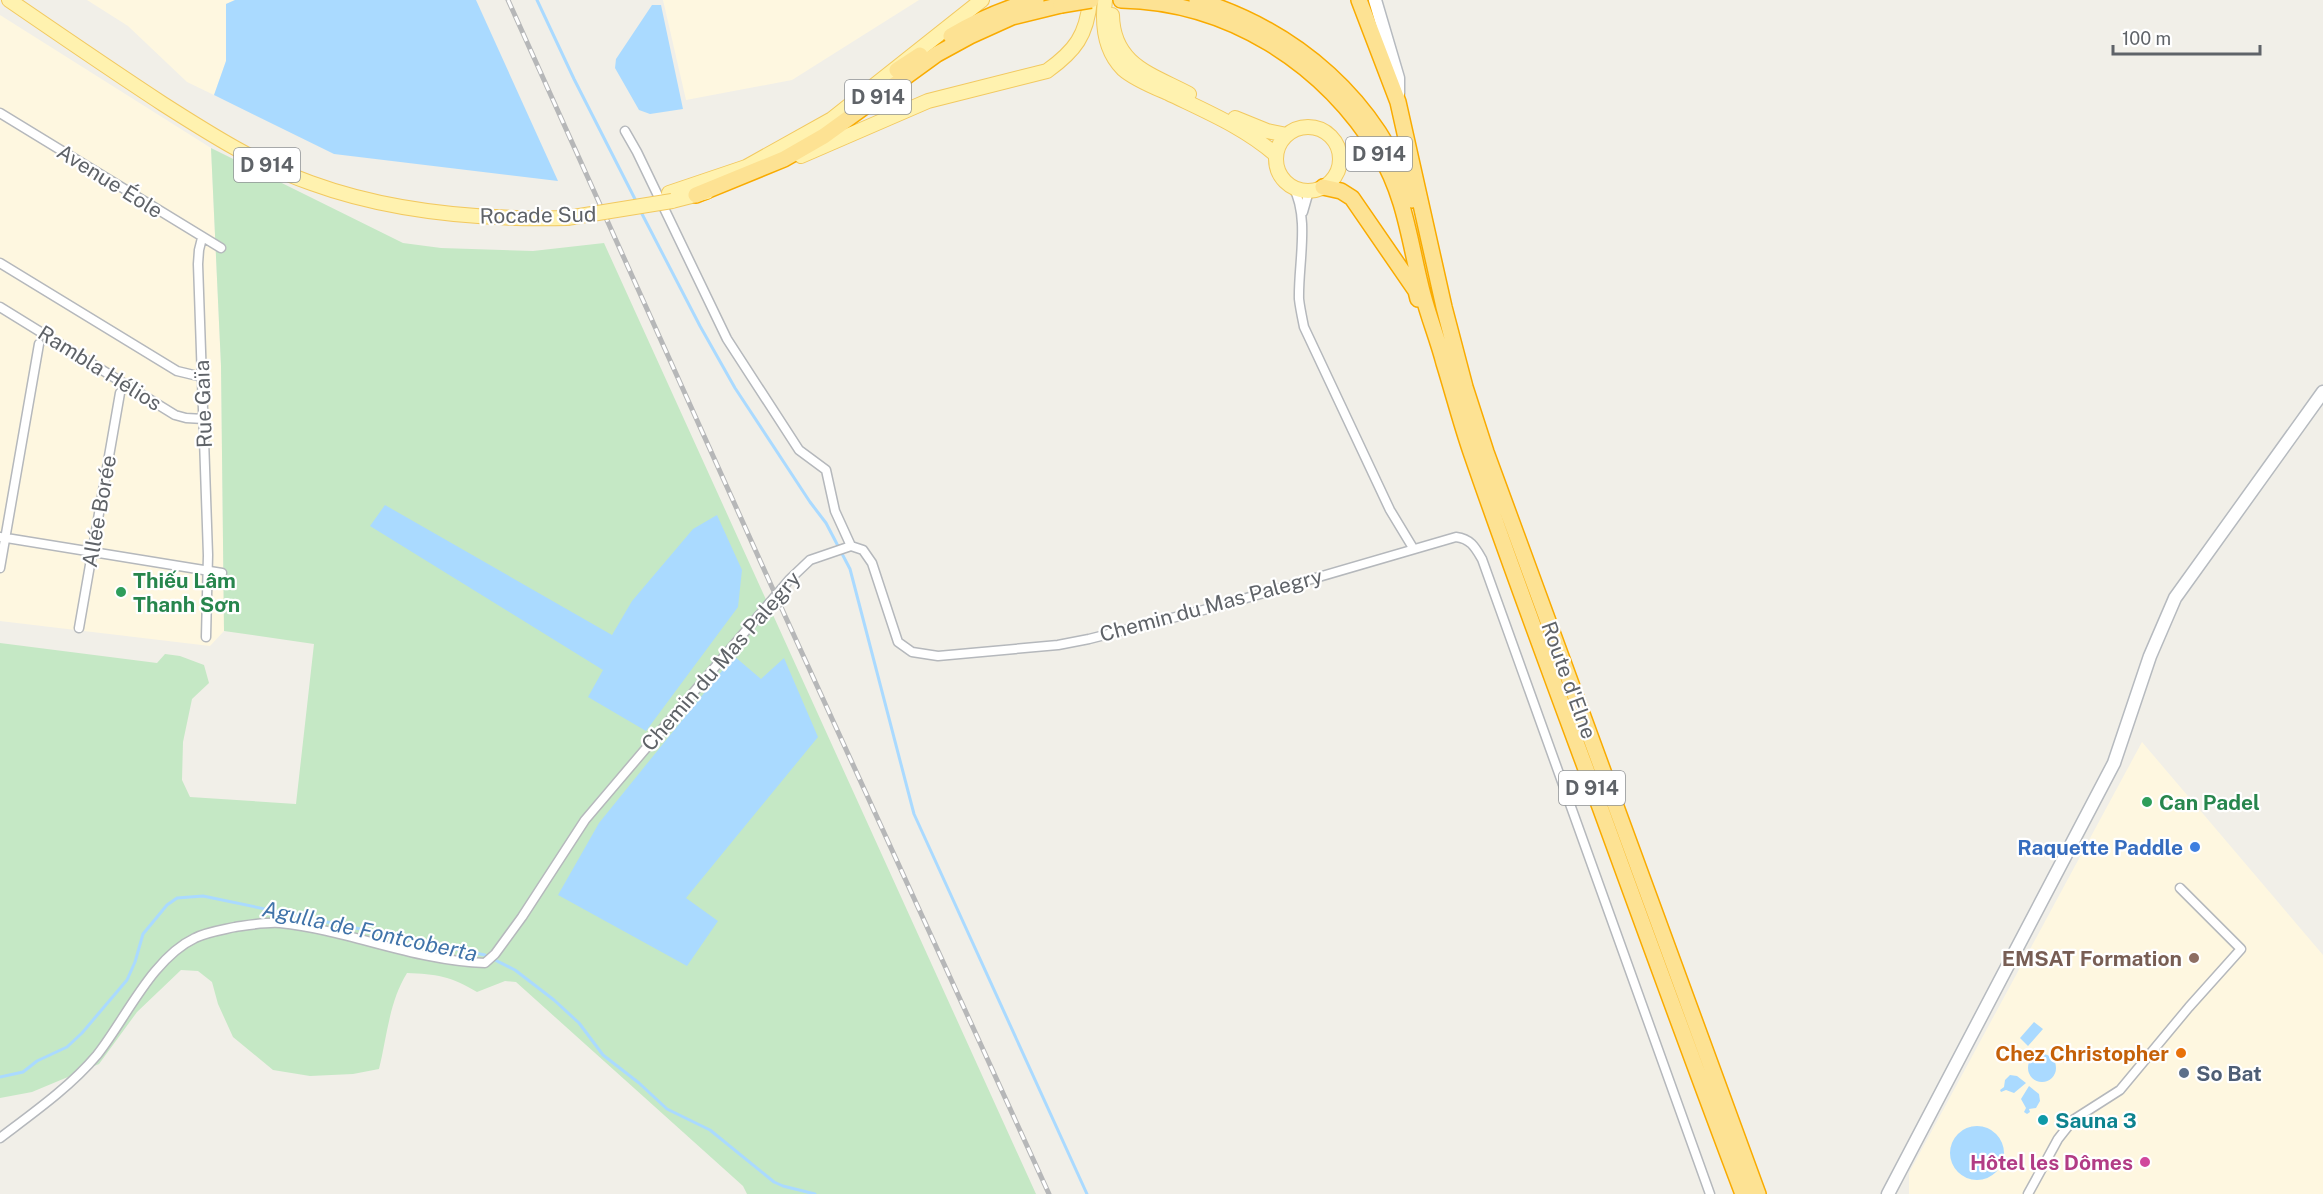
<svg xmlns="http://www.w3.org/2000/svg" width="2323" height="1194" viewBox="0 0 2323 1194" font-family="'Public Sans',sans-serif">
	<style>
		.commercial { fill: #fef7e0 }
		.green { fill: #c5e8c5 }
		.water { fill: #aadaff }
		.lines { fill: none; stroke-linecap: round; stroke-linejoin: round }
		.stream { stroke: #aadaff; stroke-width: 3 }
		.street-casing { stroke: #b5b8bc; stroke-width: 11 }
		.secondary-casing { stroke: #b6babf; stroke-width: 15 }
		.primary-casing { stroke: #f2c960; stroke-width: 16 }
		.highway-casing { stroke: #f9ab00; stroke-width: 18 }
		.street { stroke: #fff; stroke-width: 8 }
		.secondary { stroke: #fff; stroke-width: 12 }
		.primary { stroke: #fff2af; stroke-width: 14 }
		.highway { stroke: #fde293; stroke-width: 15 }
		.rail-casing { stroke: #b6b7b8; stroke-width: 5 }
		.rail { stroke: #fff; stroke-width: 3; stroke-dasharray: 9; stroke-linecap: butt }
		.primary-bridge-casing { stroke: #f2c960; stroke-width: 16; stroke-linecap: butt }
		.highway-bridge-casing { stroke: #f9ab00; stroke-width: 18; stroke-linecap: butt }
		.primary-bridge { stroke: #fff2af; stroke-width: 14 }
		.highway-bridge { stroke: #fde293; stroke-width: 15 }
		.leisure-dot { fill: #2e9e5b; stroke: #fff; stroke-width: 2 }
		.shop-dot { fill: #3f7fe0; stroke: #fff; stroke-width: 2 }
		.education-dot { fill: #8d6e63; stroke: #fff; stroke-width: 2 }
		.food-dot { fill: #e8710a; stroke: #fff; stroke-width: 2 }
		.service-dot { fill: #5c6f8a; stroke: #fff; stroke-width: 2 }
		.culture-dot { fill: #0f9aa8; stroke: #fff; stroke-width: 2 }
		.hotel-dot { fill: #d1479c; stroke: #fff; stroke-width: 2 }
		.labels { text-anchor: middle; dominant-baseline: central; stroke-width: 4.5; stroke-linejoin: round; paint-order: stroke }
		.shield { fill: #fff; stroke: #8f9295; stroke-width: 1.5 }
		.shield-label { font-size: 20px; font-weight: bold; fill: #5f6368 }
		.street-label { font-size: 21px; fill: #5f6368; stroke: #fff }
		.leisure-label { font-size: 21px; font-weight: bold; fill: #27864d; stroke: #fff; text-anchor: start }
		.shop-label { font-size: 21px; font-weight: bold; fill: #366cbe; stroke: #fff; text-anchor: end }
		.education-label { font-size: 21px; font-weight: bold; fill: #785e54; stroke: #fff; text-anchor: end }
		.food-label { font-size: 21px; font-weight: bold; fill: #c56008; stroke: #fff; text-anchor: end }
		.service-label { font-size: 21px; font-weight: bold; fill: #4e5e75; stroke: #fff; text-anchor: start }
		.culture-label { font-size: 21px; font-weight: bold; fill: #0d838f; stroke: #fff; text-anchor: start }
		.hotel-label { font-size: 21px; font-weight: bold; fill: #b23c85; stroke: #fff; text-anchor: end }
		.water-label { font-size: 22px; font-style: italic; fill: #4174aa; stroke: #fff }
	</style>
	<rect width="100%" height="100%" fill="#f1efe8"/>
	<!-- commercial -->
	<path class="commercial" d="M87 0H235L226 4V61L214 95 187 82 128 26Z
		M663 0H919L792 80 686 100Z
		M0 15 211 148 221 366 224 631 210 646 0 621Z
		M2142 742 2323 955V1194H1909V1173Z"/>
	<!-- green -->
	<path class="green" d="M211 148 403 243 441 248 533 251 604 243 1036 1194H747L743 1186 516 982 505 981 477 992C451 976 436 974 407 973 389 1002 387 1037 379 1069L353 1074 310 1076 273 1070 233 1037 218 1004 212 982 198 971 181 970 137 1012 99 1064 32 1092 0 1098V643L157 663 165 654 180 656 204 665 209 683 192 699 183 742 182 780 190 797 296 804 314 644 224 631 221 366Z"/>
	<!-- water -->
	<path class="water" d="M235 0H476L558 181 334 154 214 95 226 61V4Z
		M652 5H661L683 109 650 114 639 110 615 68 616 59Z
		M385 505 612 635 632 601 693 529 717 515 742 570 738 607 646 731 588 697 603 670 370 526Z
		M734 656 761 679 784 658 818 737 686 898 718 921 687 966 558 895 599 823Z
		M2034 1022 2043 1029 2028 1046 2020 1038Z
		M2028 1068a14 14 0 1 1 28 0a14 14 0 1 1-28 0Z
		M2010 1075 2017 1076 2026 1083 2014 1093 2006 1090 2001 1092 2000 1090 2004 1087 2005 1080Z
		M2029 1086 2039 1094 2040 1101 2036 1108 2029 1109 2030 1112 2027 1114 2024 1112 2026 1108 2021 1099Z
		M1950 1153a27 27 0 1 1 54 0a27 27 0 1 1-54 0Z"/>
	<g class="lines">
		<!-- stream -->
		<path class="stream" d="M537 0 574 79 637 203
			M641 212 700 326 735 388 810 502 826 523 850 569 914 814 1087 1194
			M0 1077 23 1072 37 1061 67 1047 82 1033 127 980 135 962 143 934 167 905 177 898 203 896 485 955 515 970 554 1000 579 1023 603 1055 639 1083 667 1109 710 1130 774 1182 783 1186 815 1194"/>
		<defs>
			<path id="street" d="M0 113 221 248
				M625 131 637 152 727 339 799 450 826 470 835 511 851 546
				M1293 187C1310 217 1298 265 1299 299 1300 308 1302 317 1304 327L1390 510 1413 548
				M1303 212 1309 191
				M202 238 199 250 198 264 208 555 206 637
				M0 263 177 371 202 377
				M0 307 175 415 186 418 204 419
				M0 537 222 573
				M0 568 39 344
				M79 628 120 393
				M0 1138C33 1113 70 1087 97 1055 125 1020 152 958 195 938 207 932 222 930 235 927 249 925 265 922 280 923 349 930 415 961 485 963L495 954 522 917 585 820 789 580 810 560 851 546 863 550 872 563 898 642 912 652 938 656 1058 645 1089 639 1219 606 1456 537C1471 539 1475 547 1482 559L1710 1194
				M2028 1194 2058 1139 2073 1120 2120 1090 2189 1007 2241 949 2180 888"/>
			<path id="secondary" d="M1375 0 1398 78V94
				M1888 1194 2114 763 2150 656 2175 598 2323 392"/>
			<path id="primary" d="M9 0C60 35 111 70 163 104 210 134 259 165 311 183 393 213 481 220 567 218
				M1105 0C1102 25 1104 50 1123 69 1134 79 1154 87 1168 93 1205 111 1244 127 1276 155
				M1112 15C1113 65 1151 74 1189 94
				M1235 118 1267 131 1287 135
				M1276 159a32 32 0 1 1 64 0a32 32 0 1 1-64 0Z
				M801 156 928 101 1047 71C1075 51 1087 35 1090 0
				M669 193 746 167 832 119 982 0
				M672 201 707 192"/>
			<path id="highway" d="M1121 0C1228 2 1323 62 1379 153 1406 197 1410 246 1423 295 1429 318 1438 340 1444 363 1453 392 1461 423 1471 452 1512 571 1556 688 1600 807 1647 936 1694 1065 1743 1194
				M1197 0C1297 31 1377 100 1412 200
				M1359 0 1398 102 1444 307 1465 387 1486 452 1758 1194
				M951 36C978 20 1005 8 1036 0
				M897 70 920 55
				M1323 187 1341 191 1352 198 1416 291 1418 299
				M696 195 784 159 824 136 937 54 970 36 1012 17 1061 5"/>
		</defs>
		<!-- street casing -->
		<use href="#street" class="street-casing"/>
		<!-- secondary casing -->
		<use href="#secondary" class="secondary-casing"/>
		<!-- primary casing -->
		<use href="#primary" class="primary-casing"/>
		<!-- highway casing -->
		<use href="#highway" class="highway-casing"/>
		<!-- street -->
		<use href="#street" class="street"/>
		<!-- secondary -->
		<use href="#secondary" class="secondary"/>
		<!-- primary -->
		<use href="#primary" class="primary"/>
		<!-- highway -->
		<use href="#highway" class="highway"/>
		<defs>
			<path id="rail" d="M508 0 776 596 1049 1194"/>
		</defs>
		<!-- rail casing -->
		<use href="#rail" class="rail-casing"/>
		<!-- rail -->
		<use href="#rail" class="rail"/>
		<defs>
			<path id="primary-bridge" d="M567 218 672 201"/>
			<path id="highway-bridge" d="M1061 5 1091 0"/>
		</defs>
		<!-- primary-bridge casing -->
		<use href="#primary-bridge" class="primary-bridge-casing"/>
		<!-- highway-bridge casing -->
		<use href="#highway-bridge" class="highway-bridge-casing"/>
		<!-- primary-bridge -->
		<use href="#primary-bridge" class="primary-bridge"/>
		<!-- highway-bridge -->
		<use href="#highway-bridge" class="highway-bridge"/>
	</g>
	<!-- markers -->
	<g class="leisure-dot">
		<circle cx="121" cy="592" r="6"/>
		<circle cx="2147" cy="802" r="6"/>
	</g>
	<circle class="shop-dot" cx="2195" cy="847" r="6"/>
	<circle class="education-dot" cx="2194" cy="958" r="6"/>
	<circle class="food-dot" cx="2181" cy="1053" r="6"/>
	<circle class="service-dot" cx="2184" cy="1073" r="6"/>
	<circle class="culture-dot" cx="2043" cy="1120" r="6"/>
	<circle class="hotel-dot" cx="2145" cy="1162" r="6"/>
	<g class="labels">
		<!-- shield labels -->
		<g class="shield">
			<rect x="845" y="80" width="66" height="34" rx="4.5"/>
			<rect x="1346" y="137" width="66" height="34" rx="4.5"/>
			<rect x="234" y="148" width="66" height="34" rx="4.5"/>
			<rect x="1559" y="771" width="66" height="34" rx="4.5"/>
		</g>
		<g class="shield-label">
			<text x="878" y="97">D 914</text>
			<text x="1379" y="154">D 914</text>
			<text x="267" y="165">D 914</text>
			<text x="1592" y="788">D 914</text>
		</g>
		<!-- street labels -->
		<g class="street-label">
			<text transform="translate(110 181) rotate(32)">Avenue Éole</text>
			<text transform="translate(538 215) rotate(-1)">Rocade Sud</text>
			<text transform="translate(100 368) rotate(32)">Rambla Hélios</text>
			<text transform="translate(203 404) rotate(-92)">Rue Gaïa</text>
			<text transform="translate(99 511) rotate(-80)">Allée Borée</text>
			<text transform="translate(1211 605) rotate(-15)">Chemin du Mas Palegry</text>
			<text transform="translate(721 661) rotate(-49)">Chemin du Mas Palegry</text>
			<text transform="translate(1569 680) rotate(70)">Route d'Elne</text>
		</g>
		<!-- leisure labels -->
		<g class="leisure-label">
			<text x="133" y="580">Thiếu Lâm<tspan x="133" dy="24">Thanh Sơn</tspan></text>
			<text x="2159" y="802">Can Padel</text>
		</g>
		<!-- shop labels -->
		<g class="shop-label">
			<text x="2183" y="847">Raquette Paddle</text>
		</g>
		<!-- education labels -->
		<g class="education-label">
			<text x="2182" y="958">EMSAT Formation</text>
		</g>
		<!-- food labels -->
		<g class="food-label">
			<text x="2169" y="1053">Chez Christopher</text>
		</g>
		<!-- service labels -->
		<g class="service-label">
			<text x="2196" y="1073">So Bat</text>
		</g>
		<!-- culture labels -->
		<g class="culture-label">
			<text x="2055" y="1120">Sauna 3</text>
		</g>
		<!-- hotel labels -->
		<g class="hotel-label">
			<text x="2133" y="1162">Hôtel les Dômes</text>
		</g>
		<!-- water labels -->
		<g class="water-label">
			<text transform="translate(370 931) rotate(12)">Agulla de Fontcoberta</text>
		</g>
	</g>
	<!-- scale -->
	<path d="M2113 45v9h147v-9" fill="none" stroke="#5f6368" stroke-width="3"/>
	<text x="2122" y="45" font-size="18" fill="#5f6368" stroke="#ffffff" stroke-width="4.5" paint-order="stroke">100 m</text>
</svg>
